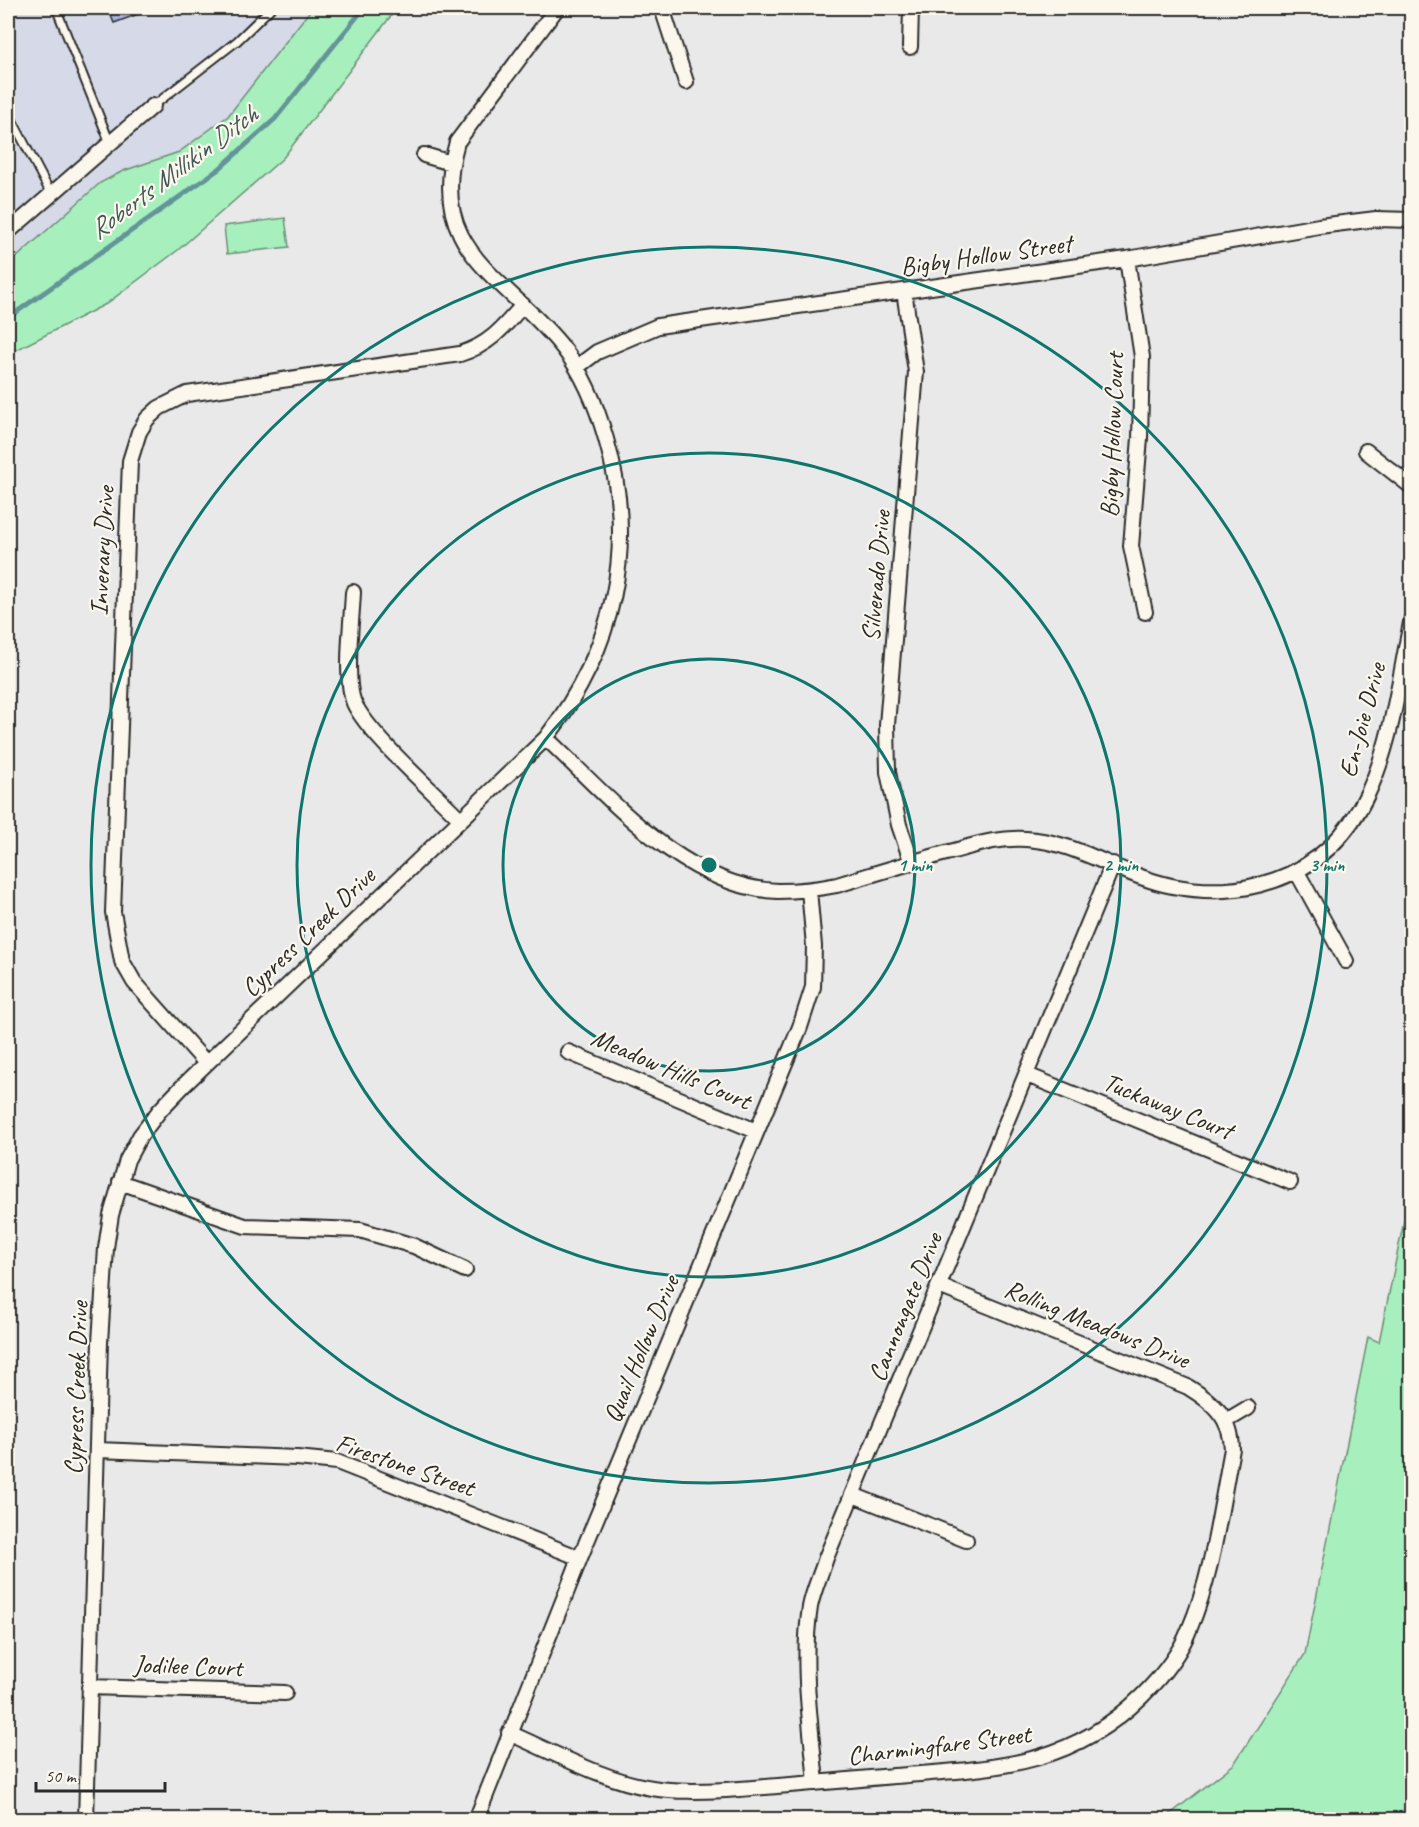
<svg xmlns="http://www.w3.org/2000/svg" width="1419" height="1827" viewBox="0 0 1419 1827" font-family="Caveat,sans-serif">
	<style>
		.built { fill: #d6d9e8 }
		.green { fill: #a7f0be; stroke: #698e74; stroke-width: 1.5 }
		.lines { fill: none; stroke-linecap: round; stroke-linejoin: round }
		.stream { stroke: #639498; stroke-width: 5 }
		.building { fill: #a6b3e3; stroke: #2b2b2b; stroke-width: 1.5 }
		.service-casing { stroke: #2b2b2b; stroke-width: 11 }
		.minor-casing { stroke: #2b2b2b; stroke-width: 18 }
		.service { stroke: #fbf7ec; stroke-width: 7 }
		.minor { stroke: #fbf7ec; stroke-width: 14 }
		.ring { fill: none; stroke: #0f766e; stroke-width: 3 }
		.labels { text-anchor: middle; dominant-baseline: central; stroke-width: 4.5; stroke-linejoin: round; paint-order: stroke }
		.street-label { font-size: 26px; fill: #2b2b2b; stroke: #fbf7ec }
		.water-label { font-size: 27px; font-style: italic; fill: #425758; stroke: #fbf7ec }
		.centre { fill: #0f766e; stroke: #fbf7ec; stroke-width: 3 }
		.ring-label { font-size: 18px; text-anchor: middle; font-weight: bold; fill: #0f766e; stroke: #fbf7ec; stroke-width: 4.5; stroke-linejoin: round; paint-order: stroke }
	</style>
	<rect width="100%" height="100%" fill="#eae9ea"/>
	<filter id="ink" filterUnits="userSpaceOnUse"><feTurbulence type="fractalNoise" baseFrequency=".0167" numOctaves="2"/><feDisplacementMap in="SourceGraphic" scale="12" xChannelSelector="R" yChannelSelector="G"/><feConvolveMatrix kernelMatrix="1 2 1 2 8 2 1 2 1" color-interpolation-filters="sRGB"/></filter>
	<g filter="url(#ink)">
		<!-- built -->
		<path class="built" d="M8 8H312L228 116 179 152 123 171 8 265Z"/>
		<!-- green -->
		<path class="green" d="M312 8H397L283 158 178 250 106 304 10 353 8 358V265L100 183 123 171 179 152 228 116Z
			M285 218 289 247 227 254 224 226Z
			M1411 1187V1819H1164L1234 1764 1305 1654 1368 1337 1379 1342Z"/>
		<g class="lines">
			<!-- stream -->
			<path class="stream" d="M8 318 219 169 275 119 364 8"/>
		</g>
		<!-- building -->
		<path class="building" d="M108 8H152V9L114 23Z"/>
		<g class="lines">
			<defs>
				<path id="service" d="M56 8 110 143
					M153 106 237 41 271 8
					M8 112 51 194"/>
				<path id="minor" d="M662 8 686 82
					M910 47 911 8
					M424 155 451 163
					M8 232 153 106
					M1127 259 1142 357 1140 438 1131 546 1145 612
					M904 291 916 372 887 725 888 772 899 825 912 863
					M577 367 597 352 658 326 1127 259 1319 226 1376 219 1412 220
					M1366 451 1412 487
					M353 592C352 620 344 678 354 703 368 734 434 792 460 819
					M546 738C609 797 685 888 778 891 798 891 817 889 837 885 873 874 909 863 946 853 973 846 998 837 1026 839 1079 842 1121 876 1172 886 1208 893 1240 892 1275 880 1385 842 1391 716 1412 618
					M1297 872 1346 961
					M568 1052 756 1131
					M206 1063 134 982 122 961 113 912 130 461 139 432 147 419 159 408 187 394 460 354C489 345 503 328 523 305
					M1027 1075 1290 1182
					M120 1182 245 1226 360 1230 414 1246 465 1270
					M1226 1421 1248 1408
					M98 1450 297 1458 337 1462 580 1558
					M853 1495 966 1540
					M89 1687 285 1693
					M509 1733C553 1752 605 1781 652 1788 677 1792 701 1791 726 1790 782 1786 838 1781 894 1776 991 1768 1068 1769 1142 1696 1161 1677 1179 1656 1189 1630 1213 1574 1220 1510 1232 1449 1231 1417 1214 1403 1188 1387L939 1286
					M816 1783C811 1725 801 1665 810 1607 813 1591 821 1574 826 1558L1113 864
					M86 1820 100 1342 106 1248 111 1215 127 1160 140 1136 160 1110 184 1085 546 738C614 649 638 547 606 439 597 407 584 375 564 349 508 277 425 253 457 142L557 8
					M476 1820 580 1558 800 1027 813 987 814 946 809 890"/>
			</defs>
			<!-- service casing -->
			<use href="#service" class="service-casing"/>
			<!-- minor casing -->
			<use href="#minor" class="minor-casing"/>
			<!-- service -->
			<use href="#service" class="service"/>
			<!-- minor -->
			<use href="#minor" class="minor"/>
		</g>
	</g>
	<!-- distance rings -->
	<g class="ring">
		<circle cx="709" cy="865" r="206"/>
		<circle cx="709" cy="865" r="412"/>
		<circle cx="709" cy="865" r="618"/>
	</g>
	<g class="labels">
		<!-- street labels -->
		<g class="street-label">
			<text transform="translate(986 255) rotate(-8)">Bigby Hollow Street</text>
			<text transform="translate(1112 435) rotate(-88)">Bigby Hollow Court</text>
			<text transform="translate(102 551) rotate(-87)">Inverary Drive</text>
			<text transform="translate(876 576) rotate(-85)">Silverado Drive</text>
			<text transform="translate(1362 720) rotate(-75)">En-Joie Drive</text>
			<text transform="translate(308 932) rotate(-44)">Cypress Creek Drive</text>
			<text transform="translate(671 1069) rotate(23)">Meadow Hills Court</text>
			<text transform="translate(1168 1106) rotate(22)">Tuckaway Court</text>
			<text transform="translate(905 1307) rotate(-68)">Cannongate Drive</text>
			<text transform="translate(1097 1324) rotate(22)">Rolling Meadows Drive</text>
			<text transform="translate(641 1349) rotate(-67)">Quail Hollow Drive</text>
			<text transform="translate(76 1388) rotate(-88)">Cypress Creek Drive</text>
			<text transform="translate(405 1465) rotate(19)">Firestone Street</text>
			<text transform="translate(188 1666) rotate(2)">Jodilee Court</text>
			<text transform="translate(939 1745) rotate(-7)">Charmingfare Street</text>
		</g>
		<!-- water labels -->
		<g class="water-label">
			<text transform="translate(173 172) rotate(-37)">Roberts Millikin Ditch</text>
		</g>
	</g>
	<circle cx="709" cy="865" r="9" class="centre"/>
	<g class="ring-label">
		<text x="915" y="871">1 min</text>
		<text x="1121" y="871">2 min</text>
		<text x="1327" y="871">3 min</text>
	</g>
	<!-- margin -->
	<rect width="1419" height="1827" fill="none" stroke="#fbf7ec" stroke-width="30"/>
	<rect x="15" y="15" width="1389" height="1797" fill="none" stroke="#2b2b2b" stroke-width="2" filter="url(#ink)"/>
	<!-- scale -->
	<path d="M36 1782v9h129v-9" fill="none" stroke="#2b2b2b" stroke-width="3"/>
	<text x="45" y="1782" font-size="18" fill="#2b2b2b" stroke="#fbf7ec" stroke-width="4.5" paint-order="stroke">50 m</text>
</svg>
